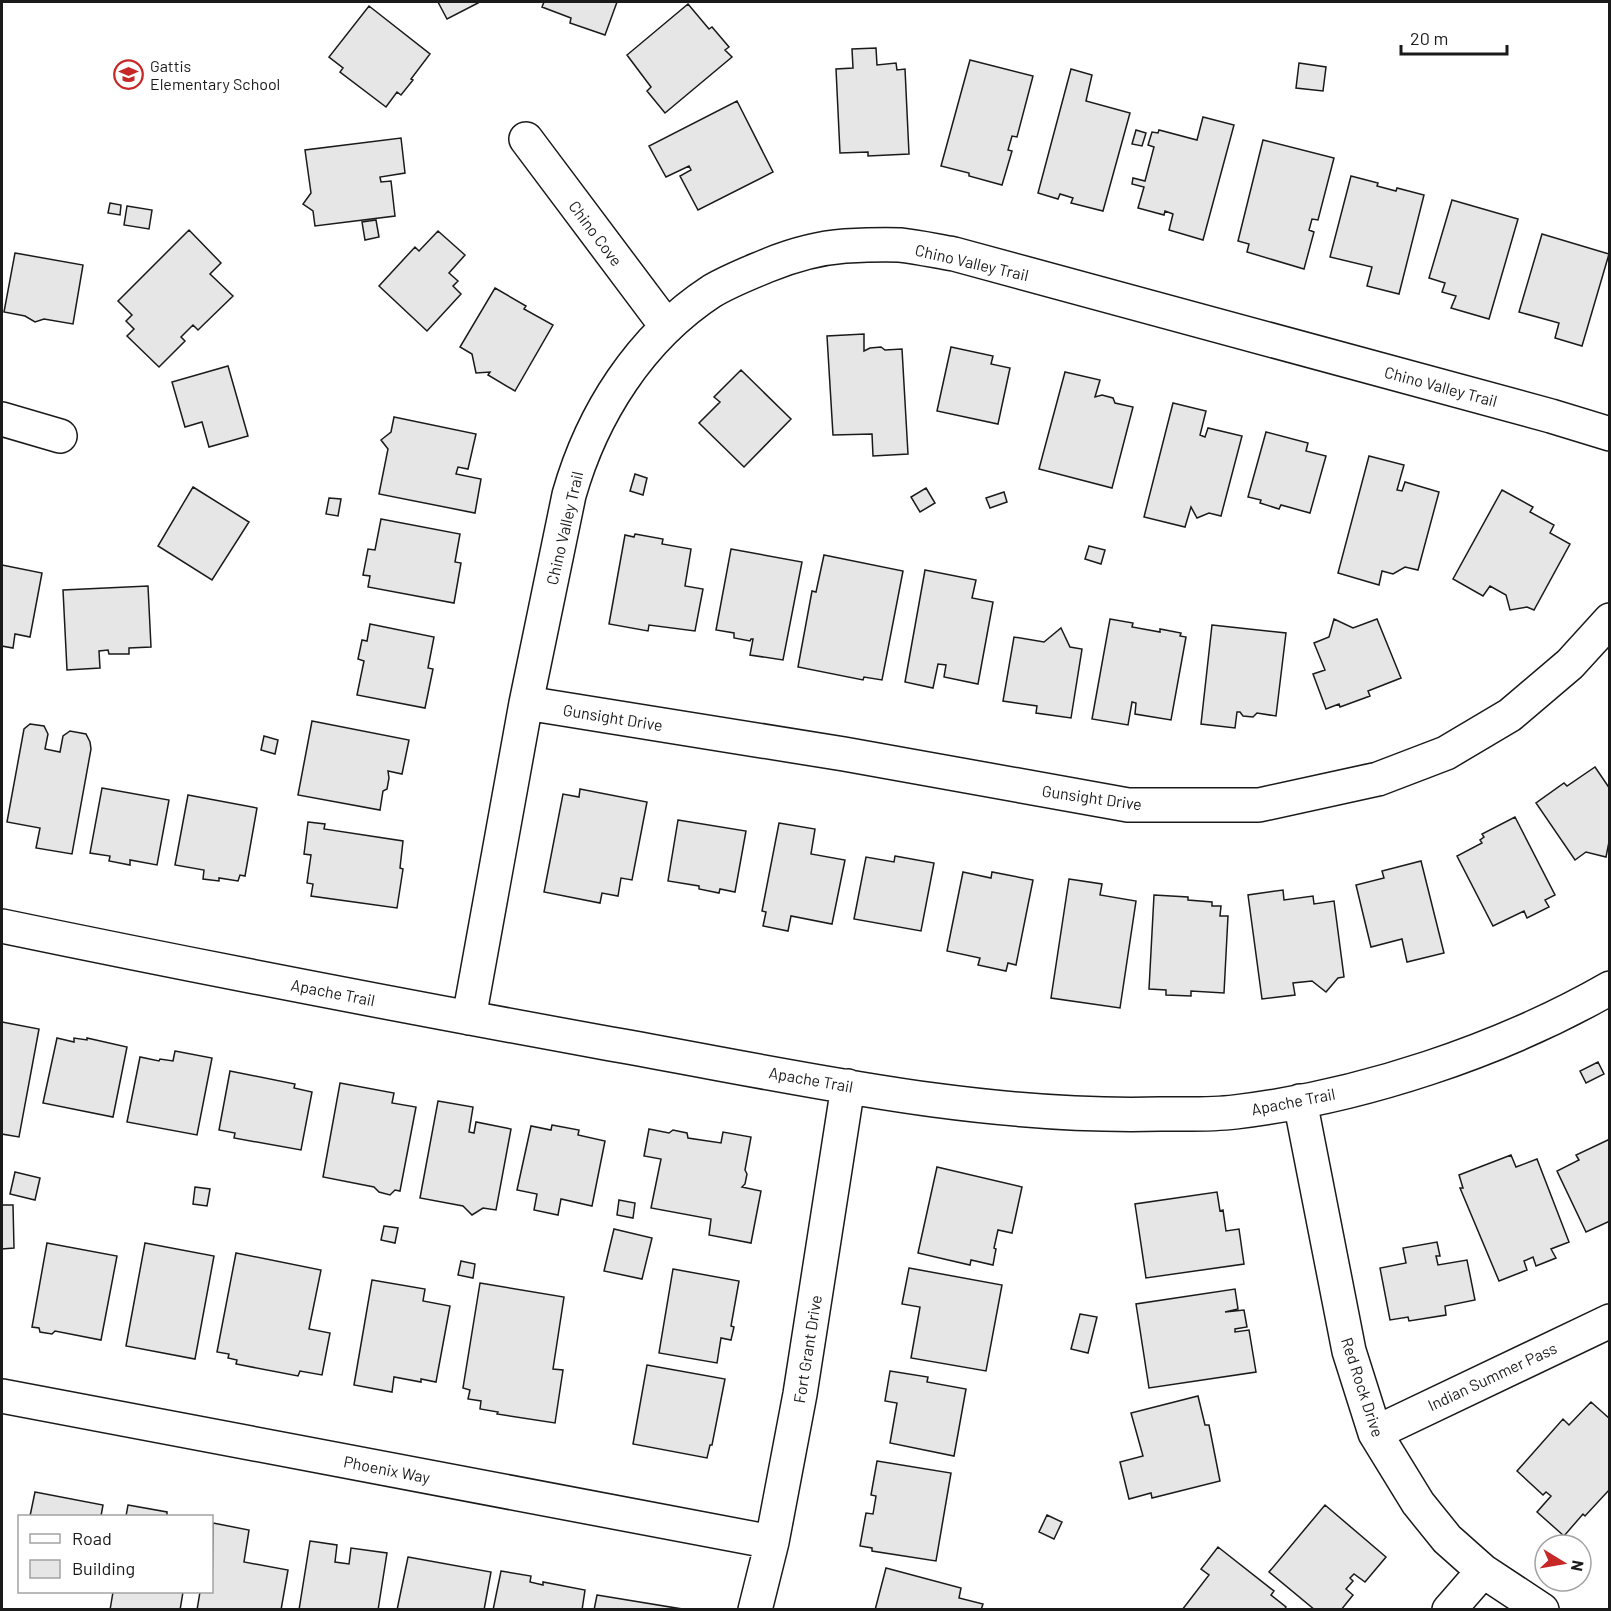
<svg xmlns="http://www.w3.org/2000/svg" width="1611" height="1611" viewBox="0 0 1611 1611" font-family="Barlow,sans-serif">
	<style>
		.building { fill: #e6e6e6; stroke: #1a1a1a; stroke-width: 1.5 }
		.lines { fill: none; stroke-linecap: round; stroke-linejoin: round }
		.minor-casing { stroke: #1a1a1a; stroke-width: 36 }
		.minor { stroke: #fff; stroke-width: 33 }
		.labels { text-anchor: middle; dominant-baseline: central; stroke-width: 4.5; stroke-linejoin: round; paint-order: stroke }
		.poi-label { font-size: 16px; fill: #1a1a1a; stroke: #fff; text-anchor: start }
		.street-label { font-size: 16px; fill: #1a1a1a; stroke: #fff }
	</style>
	<rect width="100%" height="100%" fill="#fff"/>
	<!-- building -->
	<path class="building" d="M438 2H477L478 3 447 19Z
		M544 2H617L605 35 570 23 571 18 542 7Z
		M688 4 709 29 712 27 729 47 725 50 732 57 665 113 647 91 651 87 627 55Z
		M369 6 430 54 411 79 413 80 401 95 397 92 386 107 340 72 343 68 329 57Z
		M876 48 877 65 896 63 897 70 905 69 909 154 868 156V152L840 153 836 69 853 68 852 49Z
		M970 60 1033 76 1017 137 1012 136 1008 150 1012 151 1002 185 969 176V173L941 166Z
		M1299 63 1326 67 1323 91 1296 88Z
		M1071 69 1092 75 1086 101 1130 113 1103 211 1071 203 1073 198 1060 194 1058 199 1038 193Z
		M737 101 773 172 698 210 680 176 691 170 689 166 666 177 649 146Z
		M1203 117 1234 125 1203 240 1169 230 1173 214 1165 211 1164 215 1138 208 1144 187 1132 184 1133 178 1145 181 1154 147 1148 145 1152 132 1158 133 1159 130 1197 140Z
		M1136 130 1146 133 1142 146 1132 144Z
		M401 138 405 173 380 177 381 182 391 181 395 216 315 226 313 211 303 204 311 193 305 150Z
		M1263 140 1334 158 1318 220 1312 219 1309 230 1314 232 1304 269 1247 252 1249 244 1238 241Z
		M1351 176 1378 183 1377 186 1396 191 1397 188 1424 195 1399 294 1367 286 1372 267 1330 257Z
		M1452 200 1518 219 1489 319 1451 308 1456 296 1442 292 1445 283 1429 278Z
		M110 203 121 205 120 215 108 213Z
		M127 206 152 210 149 229 124 225Z
		M376 220 379 237 365 240 362 222Z
		M189 230 221 263 210 274 233 296 198 330 193 325 181 337 185 341 159 367 127 336 134 329 126 321 132 315 118 301Z
		M438 231 465 255 449 273 458 281 453 286 461 294 427 331 379 286 415 247 419 251Z
		M1542 234 1609 254 1582 346 1555 338 1559 323 1519 312Z
		M15 253 83 265 73 324 44 319 35 322 25 316 4 312Z
		M495 288 526 306 524 309 553 325 515 391 488 375 490 372 476 373 472 354 460 347Z
		M864 334V351L870 348 881 347 885 350 902 349 908 454 873 456 872 434 833 435 827 336Z
		M951 347 993 356 991 364 1010 368 998 424 937 411Z
		M228 366 248 436 209 447 202 422 185 427 172 382Z
		M741 370 791 419 744 467 699 423 720 402 714 397Z
		M1065 372 1100 380 1095 397 1102 395 1113 398 1115 403 1133 407 1112 488 1039 469Z
		M1173 403 1206 411 1200 435 1205 437 1208 428 1242 436 1221 516 1209 513 1197 518 1191 507 1185 527 1144 517Z
		M394 417 476 434 468 469 458 467 456 474 481 479 475 513 379 494 388 449 381 440 391 432Z
		M1266 432 1308 443 1306 451 1326 456 1310 513 1281 505 1279 509 1260 503 1261 500 1248 497Z
		M1369 456 1404 465 1397 490 1402 491 1405 482 1439 492 1418 570 1405 567 1393 574 1382 571 1379 585 1338 573Z
		M635 474 647 478 643 495 630 491Z
		M193 487 249 522 212 580 158 546Z
		M926 488 935 503 920 512 911 497Z
		M1502 490 1533 507 1530 512 1554 525 1550 533 1570 544 1534 610 1527 607 1510 610 1506 595 1490 586 1483 596 1453 579Z
		M1004 492 1007 502 990 508 986 498Z
		M329 498 341 499 338 516 326 514Z
		M381 519 460 534 455 562 461 563 454 603 368 587 370 576 363 575 368 549 375 550Z
		M635 534 663 539 662 544 691 549 685 586 703 589 695 631 649 625 648 631 609 624 625 535 634 537Z
		M1089 546 1105 550 1101 564 1085 559Z
		M731 549 802 562 783 660 750 655 753 639H751L750 641 734 638V633L716 630Z
		M824 555 903 571 882 680 864 677 863 680 798 667 812 591 816 592Z
		M2 565 42 573 30 637 15 634 13 648 2 646Z
		M925 570 976 580 972 598 993 602 978 684 944 677 946 665 938 664 933 688 905 682Z
		M148 586 151 647 129 648V654H109L108 650 99 651 100 668 67 670 63 590Z
		M1110 619 1133 623 1132 627 1160 632V629L1181 633 1180 636 1186 637 1171 720 1135 714 1136 703 1132 702 1128 725 1092 719Z
		M1334 619 1353 628 1377 619 1401 678 1368 691 1370 696 1340 707 1339 704 1326 709 1313 674 1325 670 1314 643 1329 637Z
		M370 624 434 637 428 668 433 669 425 708 357 695 364 661 358 659 362 640 367 641Z
		M1212 625 1286 633 1276 716 1257 713 1253 717 1243 716 1240 712H1237L1235 728 1201 724Z
		M1061 628 1070 647 1082 649 1071 718 1036 713 1037 706 1003 701 1014 637 1044 642Z
		M312 721 409 740 402 774 388 771 389 778 387 789 383 791 380 810 298 795Z
		M30 724 44 726 48 734 45 749 60 752 63 736 70 731 86 734 90 742 91 749 72 854 36 848 40 828 7 822 24 729Z
		M264 736 278 740 275 754 261 750Z
		M1595 767 1610 789V837L1606 857 1586 852 1575 860 1536 803 1564 783 1567 786Z
		M102 788 169 800 157 865 130 860V865L109 861 110 856 90 853Z
		M580 789 647 802 632 880 621 878 618 896 602 893 600 903 544 892 563 794 579 797Z
		M188 795 257 808 245 876 240 875 238 881 219 878V881L203 879 204 870 175 865Z
		M1515 817 1555 895 1545 900 1549 907 1527 918 1524 911 1493 926 1457 856 1482 843 1480 840 1484 837 1482 834Z
		M678 820 746 831 735 892 720 889 719 893 699 889V886L668 881Z
		M308 822 325 824 324 829 403 841 400 868 403 869 397 908 311 896 313 884 307 883 311 855 304 854Z
		M779 823 815 829 811 854 845 860 832 924 791 916 788 931 763 926 766 912 762 911Z
		M895 856 934 863 921 931 854 919 866 857 894 862Z
		M1421 861 1444 953 1407 962 1402 939 1371 947 1356 885 1384 878 1382 871Z
		M963 872 991 878 992 872 1033 880 1016 965 1008 963 1006 971 978 965 980 958 947 951Z
		M1069 879 1102 884 1100 895 1136 901 1120 1008 1051 998Z
		M1283 890 1284 900 1313 896 1314 904 1334 901 1344 977 1338 978 1326 992 1312 981 1293 983 1295 995 1262 999 1248 895Z
		M1154 895 1188 897V900L1212 902V906H1221L1220 916H1228L1224 993 1191 991V996L1166 995V990L1149 989Z
		M2 1022 39 1029 19 1137 2 1134Z
		M57 1038 74 1042V1038L87 1040V1038L127 1047 113 1117 43 1103Z
		M175 1051 212 1058 197 1135 127 1122 140 1057 159 1061 160 1059 173 1061Z
		M1598 1062 1604 1074 1586 1083 1580 1071Z
		M230 1071 295 1084 294 1088 312 1092 301 1150 234 1138 235 1133 219 1130Z
		M340 1083 394 1093 392 1103 416 1107 400 1191 395 1190 390 1195 379 1192 374 1187 323 1177Z
		M438 1101 473 1107 469 1132 474 1133 476 1122 511 1129 496 1210 483 1208 472 1215 463 1206 420 1198Z
		M552 1125 579 1130 578 1135 605 1141 592 1206 561 1199 558 1215 534 1210 537 1194 517 1190 531 1126 551 1130Z
		M649 1129 669 1133 673 1130 687 1133 688 1138 721 1143 723 1132 751 1137 745 1170 747 1174 745 1184 742 1187 761 1191 751 1243 709 1235 711 1219 651 1208 661 1159 644 1156Z
		M1610 1139V1221L1586 1232 1557 1171 1579 1160 1576 1155Z
		M1511 1155 1516 1167 1537 1159 1569 1242 1551 1249 1556 1258 1536 1266 1533 1257 1524 1261 1527 1270 1499 1281 1460 1188H1463L1459 1175Z
		M937 1167 1022 1187 1012 1233 998 1230 994 1248 996 1249 993 1265 971 1260 970 1265 918 1253Z
		M15 1172 40 1178 35 1200 10 1194Z
		M195 1187 210 1189 207 1206 193 1204Z
		M1217 1192 1220 1211 1223 1210 1226 1231 1239 1229 1244 1264 1146 1278 1135 1204Z
		M619 1200 635 1203 633 1218 617 1215Z
		M2 1205H13L14 1248 2 1249Z
		M384 1226 398 1228 395 1243 381 1240Z
		M614 1229 652 1238 642 1279 604 1271Z
		M1437 1242 1440 1256H1436L1438 1265 1467 1260 1475 1300 1445 1306 1446 1315 1409 1321 1408 1317 1390 1320 1380 1268 1406 1263 1403 1248Z
		M47 1243 117 1256 101 1340 55 1331 52 1334 40 1332 39 1328 32 1327Z
		M145 1243 214 1256 195 1359 126 1346Z
		M236 1253 321 1270 309 1329 330 1333 322 1375 300 1371 298 1376 236 1364 237 1360 228 1358 229 1354 217 1352Z
		M461 1261 475 1264 473 1278 458 1275Z
		M909 1268 1002 1285 986 1371 911 1358 920 1307 902 1304Z
		M673 1269 739 1281 731 1326 734 1327 731 1340 721 1338 717 1363 659 1353Z
		M372 1280 425 1289 423 1301 450 1306 436 1382 421 1379V1382L394 1377 392 1392 354 1385Z
		M480 1283 564 1297 553 1369 563 1370 555 1423 497 1414 498 1412 480 1409 481 1401 468 1399 470 1390 463 1388Z
		M1235 1289 1238 1309 1225 1312 1244 1310 1247 1327 1235 1329V1332L1249 1330 1256 1372 1149 1388 1136 1304Z
		M1080 1314 1097 1317 1088 1353 1071 1349Z
		M647 1365 725 1379 712 1445H710L707 1458 633 1444Z
		M890 1371 928 1377 927 1382 966 1389 954 1456 890 1443 897 1403 885 1401Z
		M1198 1396 1205 1425H1209L1220 1481 1152 1498 1151 1493 1129 1499 1120 1462 1143 1456 1131 1413Z
		M1591 1402 1610 1419V1489L1585 1516 1583 1514 1564 1536 1537 1512 1551 1496 1546 1492 1543 1495 1517 1471 1563 1419 1569 1425Z
		M877 1461 951 1473 936 1561 872 1551V1548L860 1546 866 1513 873 1514 876 1496 871 1495Z
		M35 1492 103 1505 101 1516H30Z
		M128 1505 167 1512V1516H126Z
		M1325 1505 1386 1557 1365 1582 1354 1574 1350 1578 1353 1581 1346 1589 1353 1595 1341 1610H1315L1269 1572Z
		M1047 1515 1062 1522 1054 1539 1039 1532Z
		M213 1523 249 1530 244 1562 288 1570 281 1610H197L200 1592H212Z
		M310 1541 337 1545 335 1562 349 1564 351 1548 387 1553 378 1610H299Z
		M1218 1547 1274 1591 1271 1595 1286 1607 1284 1610H1182L1209 1575 1201 1569Z
		M408 1557 491 1572 484 1610H397Z
		M886 1568 961 1588 959 1598 983 1604 981 1610H875Z
		M501 1571 531 1576 530 1582 543 1585V1582L585 1590 582 1610H493Z
		M113 1592H183L180 1610H110Z
		M597 1595 682 1609V1610H594Z"/>
	<g class="lines">
		<defs>
			<path id="minor" d="M526 139 667 327
				M2 419 60 436
				M526 703 844 754 1128 805H1259L1378 779 1446 753 1510 715 1570 664 1610 620
				M2 926C204 968 408 1007 611 1044 793 1076 975 1119 1160 1114 1185 1114 1210 1115 1235 1112 1361 1097 1500 1051 1610 988
				M469 1018 526 703 569 495C592 414 640 338 712 291 729 281 747 274 766 266 790 256 818 248 845 246 863 245 882 244 900 245 918 247 936 251 954 254L1551 416 1610 434
				M1300 1101 1349 1351 1375 1433 1418 1503 1447 1539 1483 1571 1542 1610
				M2 1396 772 1542
				M1375 1433 1610 1321
				M755 1610 772 1542 800 1394 848 1086
				M1449 1610 1483 1571"/>
		</defs>
		<!-- minor casing -->
		<use href="#minor" class="minor-casing"/>
		<!-- minor -->
		<use href="#minor" class="minor"/>
	</g>
	<!-- icons -->
	<defs>
		<symbol id="school-ring" viewBox="-11 -11 22 22"><circle r="9.5" fill="#fff" stroke="#c62828" stroke-width="1.5"/><path d="M0-5L7-2L0 1L-7-2ZM-4 1L0 2.5L4 1V4Q0 6-4 4Z" fill="#c62828"/></symbol>
	</defs>
	<g fill-rule="evenodd">
		<use href="#school-ring" x="112" y="58" width="33" height="33"/>
	</g>
	<g class="labels">
		<!-- poi labels -->
		<g class="poi-label">
			<text x="150" y="65">Gattis<tspan x="150" dy="18">Elementary School</tspan></text>
		</g>
		<!-- street labels -->
		<g class="street-label">
			<text transform="translate(596 233) rotate(53)">Chino Cove</text>
			<text transform="translate(972 262) rotate(13)">Chino Valley Trail</text>
			<text transform="translate(1441 386) rotate(15)">Chino Valley Trail</text>
			<text transform="translate(564 528) rotate(-77)">Chino Valley Trail</text>
			<text transform="translate(613 717) rotate(9)">Gunsight Drive</text>
			<text transform="translate(1092 797) rotate(8)">Gunsight Drive</text>
			<text transform="translate(333 992) rotate(11)">Apache Trail</text>
			<text transform="translate(811 1079) rotate(10)">Apache Trail</text>
			<text transform="translate(1293 1101) rotate(-11)">Apache Trail</text>
			<text transform="translate(807 1349) rotate(-81)">Fort Grant Drive</text>
			<text transform="translate(1492 1376) rotate(-25)">Indian Summer Pass</text>
			<text transform="translate(1363 1387) rotate(72)">Red Rock Drive</text>
			<text transform="translate(387 1469) rotate(11)">Phoenix Way</text>
		</g>
	</g>
	<!-- border -->
	<rect width="1611" height="1611" fill="none" stroke="#1a1a1a" stroke-width="6"/>
	<!-- legend -->
	<rect x="18" y="1515" width="195" height="78" fill="#ffffff" stroke="#a3a3a3" stroke-width="1.5"/>
	<rect x="30" y="1534" width="30" height="9" fill="#ffffff" stroke="#a3a3a3" stroke-width="1.5"/>
	<text x="72" y="1545" font-size="18" fill="#1a1a1a">Road</text>
	<rect x="30" y="1560" width="30" height="18" fill="#e6e6e6" stroke="#a3a3a3" stroke-width="1.5"/>
	<text x="72" y="1575" font-size="18" fill="#1a1a1a">Building</text>
	<!-- north arrow -->
	<g transform="translate(1563 1563) rotate(101)"><circle r="28" fill="#ffffff" stroke="#a3a3a3" stroke-width="1.5"/>
	<path d="M0-4.5L10 22L0 15L-10 22Z" fill="#c62828"/>
	<text y="-9" font-size="16" font-weight="bold" text-anchor="middle" fill="#1a1a1a">N</text>
	</g>
	<!-- scale -->
	<path d="M1401 45v9h106v-9" fill="none" stroke="#1a1a1a" stroke-width="3"/>
	<text x="1410" y="45" font-size="18" fill="#1a1a1a" stroke="#ffffff" stroke-width="4.5" paint-order="stroke">20 m</text>
</svg>
